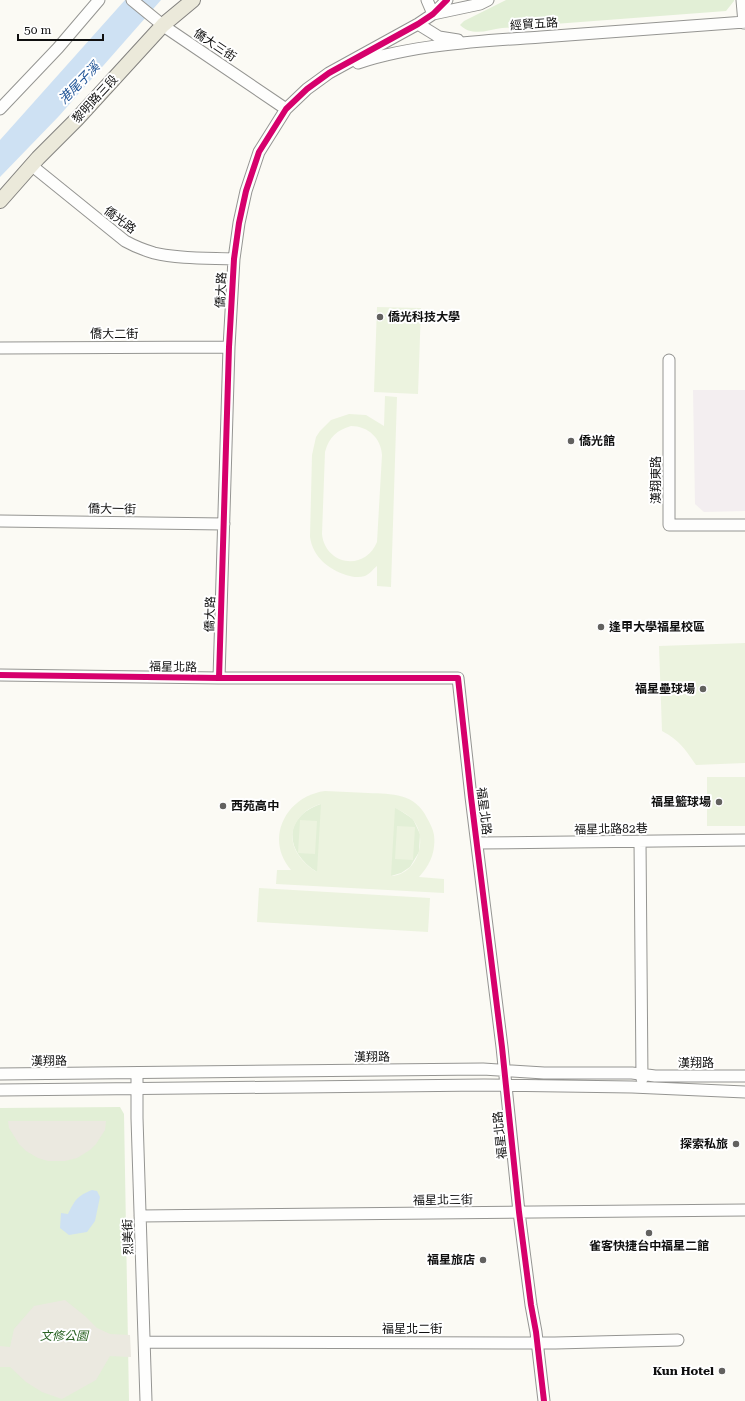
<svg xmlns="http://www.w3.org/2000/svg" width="745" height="1401" viewBox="0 0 745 1401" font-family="'Roboto Serif','Noto Sans TC',serif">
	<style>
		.industrial { fill: #f3eef0 }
		.green { fill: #e2efd6 }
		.pitch { fill: #ecf3df; fill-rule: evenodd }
		.plaza { fill: #ebe9e0 }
		.water { fill: #cee1f3 }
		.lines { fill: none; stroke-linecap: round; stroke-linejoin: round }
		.minor-casing { stroke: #959592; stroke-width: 13 }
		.major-casing { stroke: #83827f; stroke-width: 16 }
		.minor { stroke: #fefefd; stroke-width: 11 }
		.major { stroke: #ebe9da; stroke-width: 14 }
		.cycleway-casing { stroke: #fff; stroke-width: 8 }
		.cycleway { stroke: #d6006c; stroke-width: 6 }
		.poi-dot { fill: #62615f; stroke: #fff; stroke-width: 1.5 }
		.labels { text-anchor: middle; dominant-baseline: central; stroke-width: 4; stroke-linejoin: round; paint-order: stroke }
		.street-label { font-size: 12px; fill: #0f0f0f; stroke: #fff }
		.poi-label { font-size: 12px; font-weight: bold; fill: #0f0f0f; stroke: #fff; text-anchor: end }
		.park-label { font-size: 12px; font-style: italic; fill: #296223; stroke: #fff }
		.water-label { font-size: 13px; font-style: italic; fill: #215597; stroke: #fff }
	</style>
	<rect width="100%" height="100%" fill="#fbfaf4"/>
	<!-- industrial -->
	<path class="industrial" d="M693 390H745V511L704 512 695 504Z"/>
	<!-- green -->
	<path class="green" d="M506 0H734V1L726 11 502 28C488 30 472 37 460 25L464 21Z
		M321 804 395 807 413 819 420 834 419 852 410 867 401 873 391 876 317 872C285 852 282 817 321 804Z
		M120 1107 124 1114 129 1401H0V1108Z"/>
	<!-- pitch -->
	<path class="pitch" d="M377 307 421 308 418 394 374 392Z
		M385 396 397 397 391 587 377 586V566C373 569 370 574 365 576 359 578 352 577 346 575 328 569 313 557 310 537L312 455 316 437 320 431 331 420 349 414 366 415 384 426ZM351 426C368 426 381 438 382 455L377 542C365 572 325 565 322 534L325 452C329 437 337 430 351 426Z
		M745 643V763L696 765C685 749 679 740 662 731L659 646Z
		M707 777H745V826H707Z
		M325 791C340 792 354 792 368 793 392 794 415 793 427 818 430 823 433 829 434 835 436 852 430 865 419 877L444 879V893L276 884 277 870H291C264 839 286 796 325 791ZM321 804 317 872C297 860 283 838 300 817 306 810 313 806 321 804ZM395 808C401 811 409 815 413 820 429 839 417 875 391 876Z
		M300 820 317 821 315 854 298 853Z
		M397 826 415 827 413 860 395 859Z
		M259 888 430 898 428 932 257 922Z"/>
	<!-- plaza -->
	<path class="plaza" d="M8 1121H106L105 1130 96 1144 90 1150 77 1158 65 1161H48L38 1158 26 1151 19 1144 9 1128Z
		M65 1300 85 1316 97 1328 110 1334 130 1335 131 1357 110 1356 96 1380 62 1399 42 1392 26 1382 10 1367H0V1346L10 1347 14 1329 34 1306Z"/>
	<!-- water -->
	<path class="water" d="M125 0H161L59 116 0 177V140Z
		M92 1190 97 1191 100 1197 95 1221 87 1232 69 1235 60 1228 61 1213 68 1214C75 1200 77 1196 92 1190Z"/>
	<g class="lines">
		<defs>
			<path id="minor" d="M132 0 165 27 286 109
				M427 0 433 14
				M742 0 744 23
				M433 14 480 4 488 0
				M418 24 439 37 458 40
				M358 63C415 44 482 41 541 37 609 32 677 27 745 22
				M0 109 58 48 99 0
				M31 165 125 241C134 246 144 250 154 253 178 259 209 258 234 259
				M0 348 229 347
				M669 360V525H745
				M0 521 224 524
				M0 675 219 678H458L471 797 502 1047 519 1212 531 1305 536 1332 544 1401
				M219 678 229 347 234 259 239 223 246 191 259 152 286 109 307 89 329 73 418 24 433 14 447 0
				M640 841 642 1079
				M477 843 745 840
				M137 1073V1118L146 1401
				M0 1074 483 1069 544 1073H632L655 1076H745
				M0 1090 484 1085 632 1087 745 1092
				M140 1216 745 1210
				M145 1342 555 1343 678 1340"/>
			<path id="major" d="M0 201 38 158 77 119 163 25 193 0"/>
		</defs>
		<!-- minor casing -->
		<use href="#minor" class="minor-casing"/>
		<!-- major casing -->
		<use href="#major" class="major-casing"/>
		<!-- minor -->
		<use href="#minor" class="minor"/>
		<!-- major -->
		<use href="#major" class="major"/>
		<defs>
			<path id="cycleway" d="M0 675 219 678H458L471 797 502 1047 519 1212 531 1305 536 1332 544 1401
				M219 678 229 347 234 259 239 223 246 191 259 152 286 109 307 89 329 73 418 24 433 14 447 0"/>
		</defs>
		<!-- cycleway casing -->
		<use href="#cycleway" class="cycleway-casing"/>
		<!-- cycleway -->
		<use href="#cycleway" class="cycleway"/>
	</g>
	<!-- markers -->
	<g class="poi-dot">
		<circle cx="380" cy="317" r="4"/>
		<circle cx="571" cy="441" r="4"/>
		<circle cx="601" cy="627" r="4"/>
		<circle cx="703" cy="689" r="4"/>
		<circle cx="719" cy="802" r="4"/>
		<circle cx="223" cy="806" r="4"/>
		<circle cx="736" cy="1144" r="4"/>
		<circle cx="649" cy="1233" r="4"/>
		<circle cx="483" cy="1260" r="4"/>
		<circle cx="722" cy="1371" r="4"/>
	</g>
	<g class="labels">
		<!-- street labels -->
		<g class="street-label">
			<text transform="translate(534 24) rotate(-4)">經貿五路</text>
			<text transform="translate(215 45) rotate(34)">僑大三街</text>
			<text transform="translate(95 99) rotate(-47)">黎明路三段</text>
			<text transform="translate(120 220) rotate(37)">僑光路</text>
			<text transform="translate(221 290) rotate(-87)">僑大路</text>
			<text x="114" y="334">僑大二街</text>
			<text transform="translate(656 480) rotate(-90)">漢翔東路</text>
			<text transform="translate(112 509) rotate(1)">僑大一街</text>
			<text transform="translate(210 614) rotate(-88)">僑大路</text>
			<text transform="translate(173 667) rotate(1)">福星北路</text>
			<text transform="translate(484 811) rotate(83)">福星北路</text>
			<text transform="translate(611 829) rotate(-1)">福星北路82巷</text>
			<text transform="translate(372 1057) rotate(-1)">漢翔路</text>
			<text transform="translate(49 1061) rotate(-1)">漢翔路</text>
			<text x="696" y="1063">漢翔路</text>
			<text transform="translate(500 1135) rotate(-96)">福星北路</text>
			<text transform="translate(443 1200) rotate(-1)">福星北三街</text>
			<text transform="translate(128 1237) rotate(-92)">烈美街</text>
			<text x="412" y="1329">福星北二街</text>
		</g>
		<!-- poi labels -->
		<g class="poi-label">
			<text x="388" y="317" text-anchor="start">僑光科技大學</text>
			<text x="579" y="441" text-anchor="start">僑光館</text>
			<text x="609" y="627" text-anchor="start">逢甲大學福星校區</text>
			<text x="695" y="689">福星壘球場</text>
			<text x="711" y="802">福星籃球場</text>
			<text x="231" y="806" text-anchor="start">西苑高中</text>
			<text x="728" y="1144">探索私旅</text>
			<text x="649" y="1246" text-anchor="middle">雀客快捷台中福星二館</text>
			<text x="475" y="1260">福星旅店</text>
			<text x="714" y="1371">Kun Hotel</text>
		</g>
		<!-- park labels -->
		<g class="park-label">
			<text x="64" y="1336">文修公園</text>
		</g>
		<!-- water labels -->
		<g class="water-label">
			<text transform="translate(79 83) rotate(-46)">港尾子溪</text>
		</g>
	</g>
	<!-- scale -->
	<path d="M18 34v6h85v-6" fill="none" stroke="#0f0f0f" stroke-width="2"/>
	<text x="24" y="34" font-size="12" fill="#0f0f0f" stroke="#ffffff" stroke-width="3" paint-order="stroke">50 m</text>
</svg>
